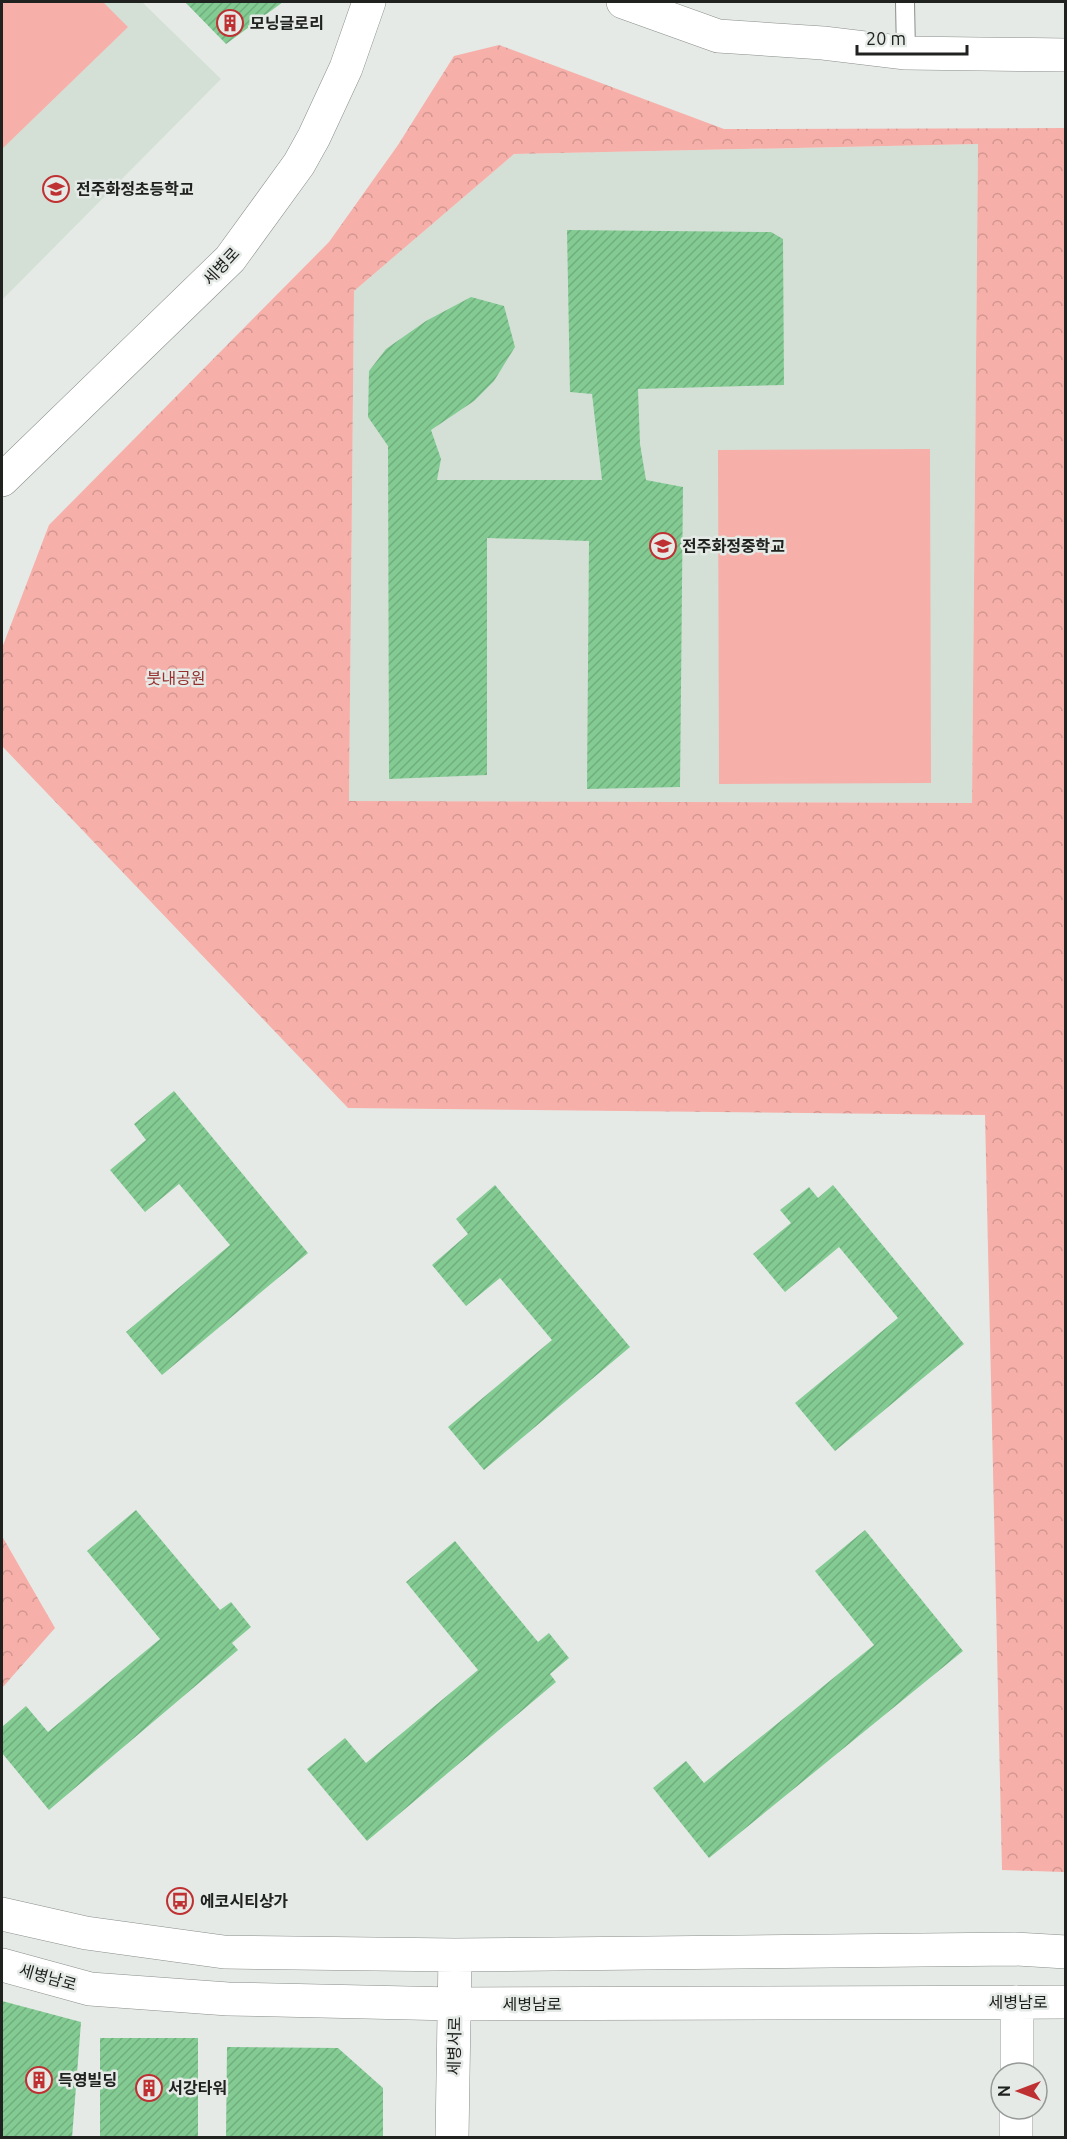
<svg xmlns="http://www.w3.org/2000/svg" width="1067" height="2139" viewBox="0 0 1067 2139" font-family="Ubuntu,'Noto Sans KR',sans-serif">
	<style>
		.built { fill: #d4e0d6 }
		.green { fill: #f7afa9 }
		.park { fill: url(#park-crowns); fill-rule: evenodd }
		.building { fill: url(#building-hatch) }
		.lines { fill: none; stroke-linecap: round; stroke-linejoin: round }
		.lane-casing { stroke: #898e8a; stroke-width: 20 }
		.street-casing { stroke: #898e8a; stroke-width: 34 }
		.secondary-casing { stroke: #898e8a; stroke-width: 34 }
		.lane { stroke: #fff; stroke-width: 18 }
		.street { stroke: #fff; stroke-width: 33 }
		.secondary { stroke: #fff; stroke-width: 33 }
		.labels { text-anchor: middle; dominant-baseline: central; stroke-width: 5; stroke-linejoin: round; paint-order: stroke }
		.poi-label { font-size: 16px; font-weight: bold; fill: #202220; stroke: #e5eae6; text-anchor: start }
		.street-label { font-size: 16px; fill: #202220; stroke: #e5eae6 }
		.park-label { font-size: 16px; fill: #962f2d; stroke: #e5eae6 }
	</style>
	<defs>
		<pattern id="park-crowns" width="20" height="18" patternUnits="userSpaceOnUse" patternTransform="scale(1.5)"><rect width="20" height="18" fill="#f7afa9"/><path d="M2 6a3 3 0 1 1 6 0M12 15a3 3 0 1 1 6 0" fill="none" stroke="#d39691"/></pattern>
		<pattern id="building-hatch" width="6" height="6" patternUnits="userSpaceOnUse" patternTransform="scale(1.5)"><rect width="6" height="6" fill="#83cb93"/><path d="M-1 1l2-2M0 6l6-6M5 7l2-2" fill="none" stroke="#71ae7e"/></pattern>
	</defs>
	<rect width="100%" height="100%" fill="#e5eae6"/>
	<!-- built -->
	<path class="built" d="M2 2H142L221 79 2 300Z
		M978 144 972 803 349 801 354 291 514 154Z"/>
	<!-- green -->
	<path class="green" d="M2 2H103L128 27 2 149Z
		M930 449 931 783 719 784 718 450Z"/>
	<!-- park -->
	<path class="park" d="M499 45 724 129 1065 128V1872L1002 1870 985 1115 348 1108 2 746V648L49 525 329 242 398 145 454 56ZM978 144 972 803 349 801 354 291 514 154Z
		M2 1536 55 1628 2 1688Z"/>
	<!-- building -->
	<path class="building" d="M185 2H283L226 44Z
		M567 230 771 232 783 239 784 385 638 389 640 444 646 480 683 487 680 787 587 789 589 541 487 538V775L389 779 388 446 368 417 369 371 386 349 426 321 471 297 504 306 515 347 494 381 474 401 431 430 441 459 437 480H602L592 394 570 392Z
		M174 1091 308 1253 162 1375 126 1332 230 1245 179 1184 145 1212 110 1170 146 1140 134 1124Z
		M495 1185 630 1347 484 1470 448 1427 552 1340 500 1278 466 1306 432 1265 468 1234 456 1219Z
		M833 1185 964 1344 835 1451 795 1403 898 1318 839 1247 785 1292 753 1254 791 1223 780 1210 809 1187 818 1198Z
		M136 1510 220 1610 231 1602 251 1627 232 1643 238 1650 49 1810 2 1753V1727L26 1706 48 1732 160 1639 87 1551Z
		M865 1530 963 1651 709 1858 653 1788 686 1761 704 1783 874 1645 815 1571Z
		M455 1541 538 1642 549 1633 569 1658 550 1674 556 1682 367 1841 307 1769 345 1738 366 1763 478 1670 406 1582Z
		M2 2001 81 2022 72 2138H2Z
		M100 2038H198V2138H100Z
		M227 2047 338 2048 383 2088V2138H226Z"/>
	<g class="lines">
		<defs>
			<path id="lane" d="M905 2 906 53"/>
			<path id="street" d="M623 2 718 36 823 43 906 53 1066 55
				M2 1914 86 1933 224 1952 455 1955 1015 1949 1066 1952
				M2 1965 90 1989 228 1999 454 2004 1066 2002
				M1017 2073V2002
				M452 2138 455 1955
				M1016 2138V2109"/>
			<path id="secondary" d="M2 480 230 259 299 164 314 137 346 68 369 2"/>
		</defs>
		<!-- lane casing -->
		<use href="#lane" class="lane-casing"/>
		<!-- street casing -->
		<use href="#street" class="street-casing"/>
		<!-- secondary casing -->
		<use href="#secondary" class="secondary-casing"/>
		<!-- lane -->
		<use href="#lane" class="lane"/>
		<!-- street -->
		<use href="#street" class="street"/>
		<!-- secondary -->
		<use href="#secondary" class="secondary"/>
	</g>
	<!-- icons -->
	<defs>
		<symbol id="building-ring" viewBox="-11 -11 22 22"><circle r="9.5" fill="#e5eae6" stroke="#bf3032" stroke-width="1.5"/><path d="M-4-6H4V6H1V3H-1V6H-4ZM-2.5-4.3h1.7v1.8h-1.7ZM.8-4.3h1.7v1.8H.8ZM-2.5-1h1.7V.8h-1.7ZM.8-1h1.7V.8H.8Z" fill="#bf3032"/></symbol>
		<symbol id="school-ring" viewBox="-11 -11 22 22"><circle r="9.5" fill="#e5eae6" stroke="#bf3032" stroke-width="1.5"/><path d="M0-5L7-2L0 1L-7-2ZM-4 1L0 2.5L4 1V4Q0 6-4 4Z" fill="#bf3032"/></symbol>
		<symbol id="bus-ring" viewBox="-11 -11 22 22"><circle r="9.5" fill="#e5eae6" stroke="#bf3032" stroke-width="1.5"/><path d="M-5-6H5V4H4V6H2V4H-2V6H-4V4H-5ZM-3.5-4V0h7V-4ZM-3.5 1.2v1.5H-2V1.2ZM2 1.2v1.5H3.5V1.2Z" fill="#bf3032"/></symbol>
	</defs>
	<g fill-rule="evenodd">
		<use href="#building-ring" x="215" y="8" width="30" height="30"/>
		<use href="#school-ring" x="41" y="174" width="30" height="30"/>
		<use href="#school-ring" x="648" y="531" width="30" height="30"/>
		<use href="#bus-ring" x="165" y="1886" width="30" height="30"/>
		<use href="#building-ring" x="24" y="2065" width="30" height="30"/>
		<use href="#building-ring" x="134" y="2073" width="30" height="30"/>
	</g>
	<g class="labels">
		<!-- poi labels -->
		<g class="poi-label">
			<text x="250" y="23">모닝글로리</text>
			<text x="76" y="189">전주화정초등학교</text>
			<text x="682" y="546">전주화정중학교</text>
			<text x="200" y="1901">에코시티상가</text>
			<text x="58" y="2080">득영빌딩</text>
			<text x="168" y="2088">서강타워</text>
		</g>
		<!-- street labels -->
		<g class="street-label">
			<text transform="translate(221 266) rotate(-47)">세병로</text>
			<text transform="translate(48 1977) rotate(16)">세병남로</text>
			<text x="1018" y="2002">세병남로</text>
			<text x="532" y="2004">세병남로</text>
			<text transform="translate(454 2046) rotate(-89)">세병서로</text>
		</g>
		<!-- park labels -->
		<g class="park-label">
			<text x="176" y="678">붓내공원</text>
		</g>
	</g>
	<!-- border -->
	<rect width="1067" height="2139" fill="none" stroke="#202220" stroke-width="6"/>
	<!-- north arrow -->
	<g transform="translate(1019 2091) rotate(270)"><circle r="28" fill="#e5eae6" stroke="#969a97" stroke-width="1.5"/>
	<path d="M0-4.5L10 22L0 15L-10 22Z" fill="#bf3032"/>
	<text y="-9" font-size="16" font-weight="bold" text-anchor="middle" fill="#202220">N</text>
	</g>
	<!-- scale -->
	<path d="M857 45v9h110v-9" fill="none" stroke="#202220" stroke-width="3"/>
	<text x="866" y="45" font-size="18" fill="#202220" stroke="#e5eae6" stroke-width="4.5" paint-order="stroke">20 m</text>
</svg>
